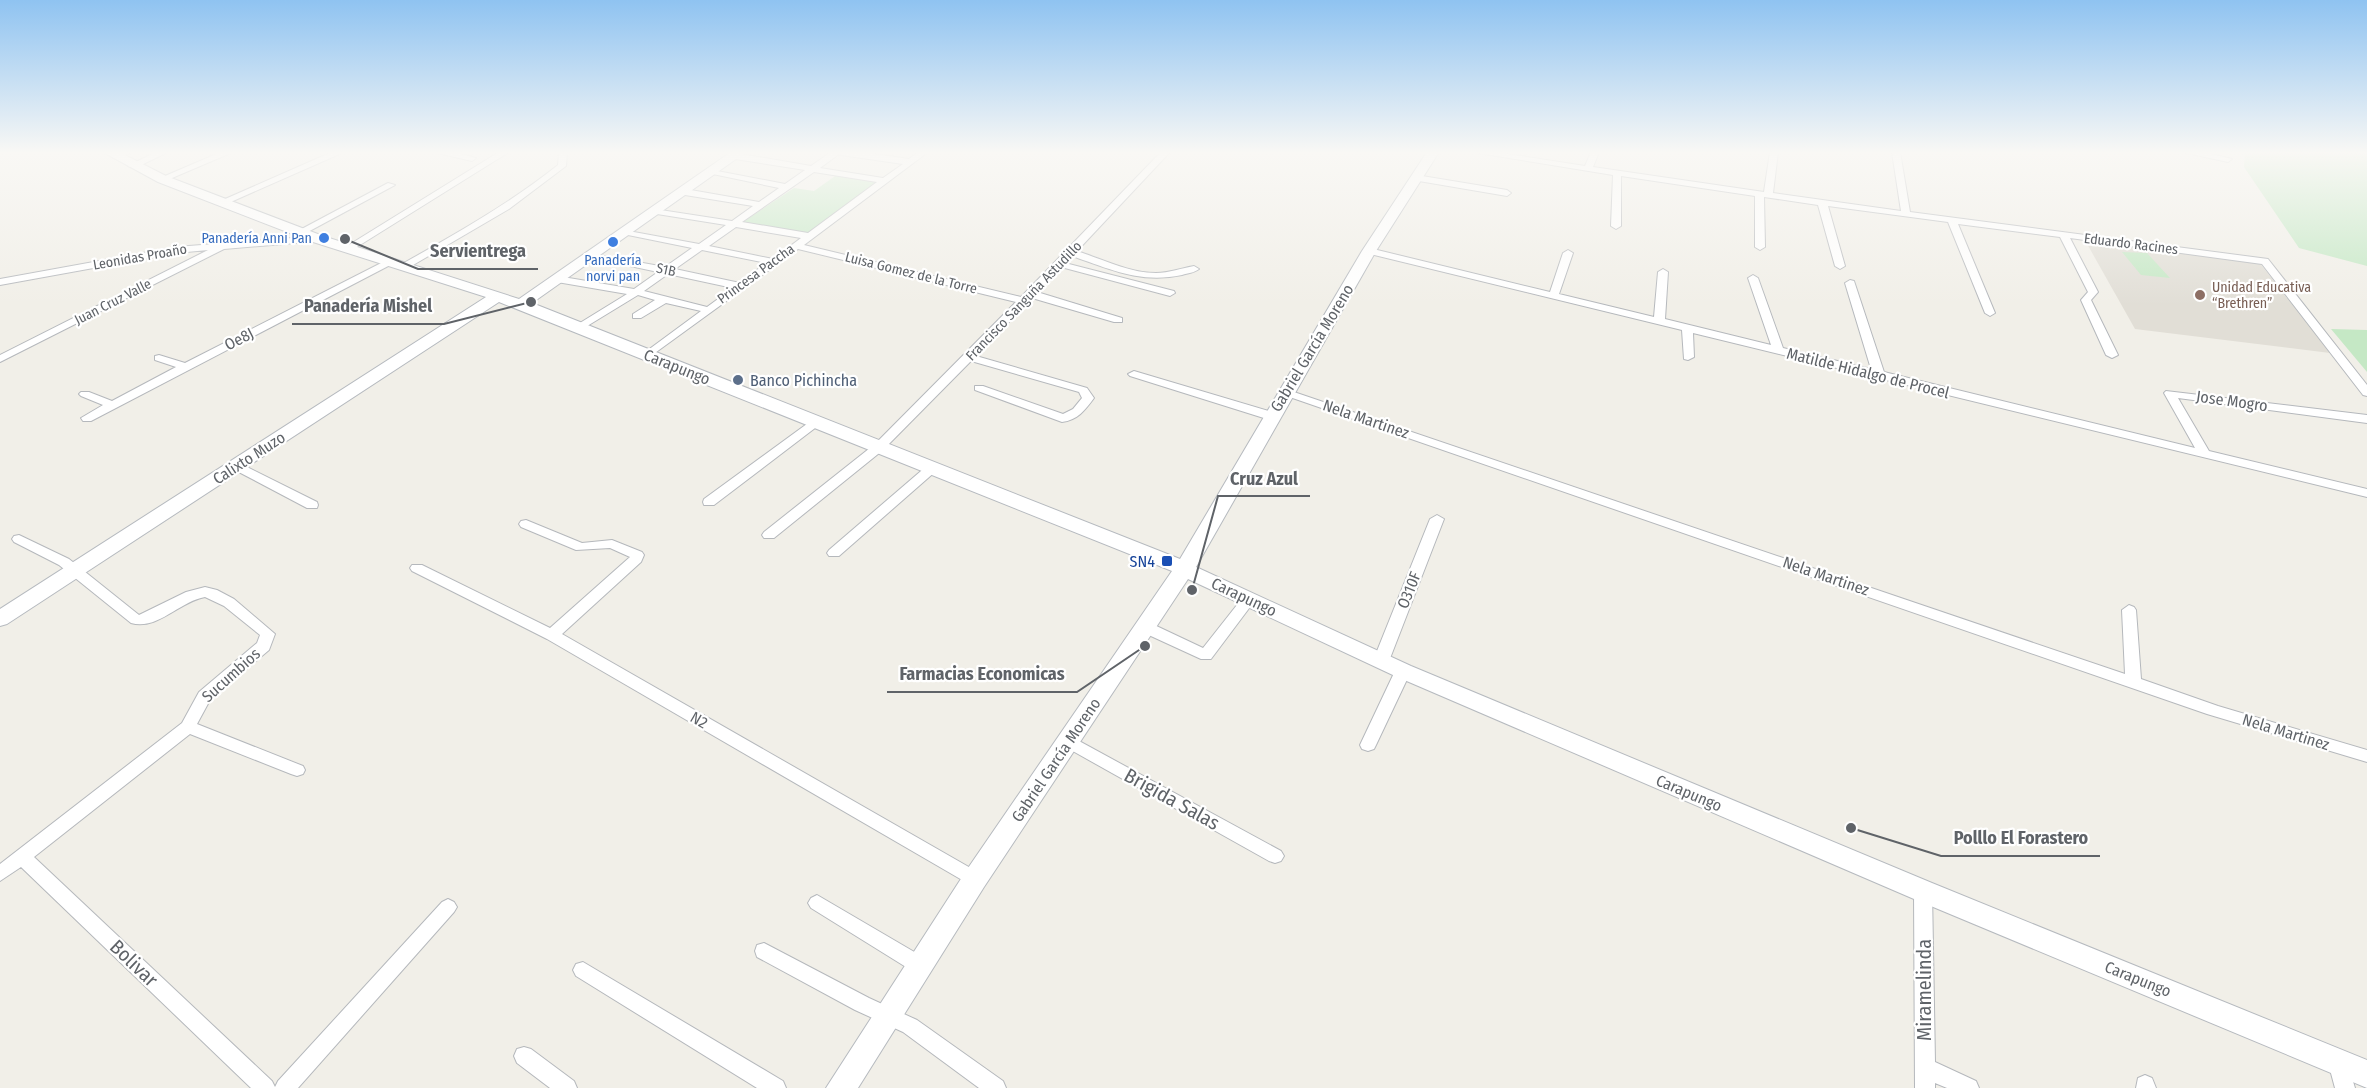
<svg xmlns="http://www.w3.org/2000/svg" width="2367" height="1088" viewBox="0 0 2367 1088" font-family="'Fira Sans Condensed',sans-serif">
	<style>
		.education { fill: #e1ded6 }
		.green { fill: #c5e8c5 }
		.lines { fill: none; stroke-linecap: round; stroke-linejoin: round }
		.street-casing { stroke: #b5b8bc; stroke-width: 2 }
		.secondary-casing { stroke: #b6babf; stroke-width: 2 }
		.street { fill: #fff; fill-rule: evenodd }
		.secondary { fill: #fff; fill-rule: evenodd }
		.shop-dot { fill: #3f7fe0; stroke: #fff; stroke-width: 2 }
		.education-dot { fill: #8d6e63; stroke: #fff; stroke-width: 2 }
		.service-dot { fill: #5c6f8a; stroke: #fff; stroke-width: 2 }
		.transit-dot { fill: #1a4fb4; stroke: #fff; stroke-width: 2 }
		.labels { text-anchor: middle; dominant-baseline: central; stroke-width: 4.5; stroke-linejoin: round; paint-order: stroke }
		.far-shop-label { font-size: 14px; fill: #366cbe; stroke: #fff; text-anchor: end }
		.far-street-label { font-size: 14px; fill: #5f6368; stroke: #fff }
		.far-education-label { font-size: 14px; fill: #785e54; stroke: #fff; text-anchor: start }
		.street-label { font-size: 16px; fill: #5f6368; stroke: #fff }
		.service-label { font-size: 16px; fill: #4e5e75; stroke: #fff; text-anchor: start }
		.transit-label { font-size: 16px; fill: #164399; stroke: #fff; text-anchor: end }
		.near-street-label { font-size: 20px; fill: #5f6368; stroke: #fff }
		.leader { fill: none; stroke: #5f6368; stroke-width: 2 }
		.callout-dot { fill: #5f6368; stroke: #fff; stroke-width: 2 }
		.callout-label { font-size: 18px; text-anchor: middle; font-weight: bold; fill: #5f6368; stroke: #fff; stroke-width: 4.5; stroke-linejoin: round; paint-order: stroke }
	</style>
	<rect width="100%" height="100%" fill="#f1efe8"/>
	<!-- education -->
	<path class="education" d="M2086 242 2259 262 2330 353 2135 329Z"/>
	<!-- green -->
	<path class="green" d="M2245 152H2367V266L2299 248 2244 167Z
		M838 174 880 182 808 234 743 222 794 188 814 191Z
		M2122 252 2147 253 2170 278 2141 275Z
		M2331 329 2367 330V372Z"/>
	<g class="lines">
		<defs>
			<path id="street" d="M118 152H131L119 158H113V154Z
				M156 152H168L135 168 128 166Z
				M221 152H233L165 181 158 179Z
				M332 152H344L224 205 216 203Z
				M433 152H454L476 158 472 161Z
				M499 152H509L352 250 344 248Z
				M559 152H567L566 166 509 209 408 268H402V264C456 234 509 204 558 165Z
				M831 152H861L909 159 918 152H928L804 245 1021 297 1161 152H1170L1077 251C1102 259 1129 273 1156 273 1169 273 1182 268 1194 266L1199 269C1194 273 1188 273 1182 275 1140 284 1110 269 1072 256L1065 263 1174 291 1175 293 1170 296 1061 267 1037 292 1122 318V322H1114L1032 298 976 356 1087 388 1094 398C1085 410 1078 420 1062 422L975 390V386H983L1063 414 1073 409 1082 398 1079 392 971 361 883 450 774 538H764L762 535 764 532 875 444 1016 302 798 249 648 358 644 357V353L701 311 666 303 641 318H633V314L655 300 638 295 579 331 575 330V326L627 294 557 282 552 279 557 276 634 289 658 272 588 257V253L665 267 692 248 623 234V230L699 244 726 225 657 214 654 213V209L732 221 753 206 685 195 681 192 685 189 759 202 779 188 708 173 712 170 785 184 805 170 735 159 731 156 735 153 811 166ZM839 154 841 155 903 164 883 178 820 168ZM814 172 877 182 808 233 742 222ZM736 227 801 238 773 259 709 246ZM702 250 766 263 740 283 675 269ZM668 274 733 288 707 307 644 291Z
				M1472 152H1495L1585 166 1591 152H1599L1593 167 1764 192 1770 152H1778L1773 193 1901 211 1892 152H1900L1910 212 2268 259 2367 385V396L2363 395 2262 264 2070 238 2098 292 2091 300 2118 355 2112 358 2106 355 2081 300 2088 292 2060 237 1958 224 1995 313 1990 316 1985 313 1948 222 1828 206 1845 266 1840 269 1835 266 1818 205 1764 197 1765 247 1760 250 1755 247V196L1621 176V226L1616 229 1611 226 1613 175Z
				M2182 152H2203L2232 159 2228 162Z
				M1416 175 1507 190 1511 193 1507 196 1413 180V176Z
				M388 183 395 185 304 234 296 232Z
				M318 236 323 239 321 241 224 249 0 362V355L208 250 176 253 0 285V279L176 247Z
				M1369 248 1550 292 1563 253 1568 250 1573 253 1559 294 1654 317 1658 272 1663 269 1668 272 1665 319 1771 345 1748 278 1753 275 1758 278 1783 348 1871 369 1845 283 1850 280 1854 281 1884 372 2195 448 2164 393 2166 391 2367 415V423L2178 398 2209 451 2367 489V497L1693 333 1694 357 1688 360 1684 359 1682 330 1366 253V249Z
				M391 258 396 261 394 263 91 421H83L81 418 103 405 81 396 79 394 81 392H89L112 401 176 367 155 360V356L159 355 185 363Z
				M1134 371 1275 413 1277 416 1275 419H1267L1130 376 1128 374Z
				M1285 389 2125 674 2122 610 2129 605 2134 607 2136 610 2141 679 2218 706 2367 750V762L2207 714 1281 394 1279 392Z
				M815 418 821 422 819 425 714 505H704L703 502 704 499Z
				M237 462 317 502 318 505 317 508H307L233 469 231 466Z
				M932 464 938 468 936 471 839 556H829L827 553 829 550 928 465Z
				M1437 515 1444 519 1389 661 1386 665H1376L1373 661 1430 519Z
				M526 520 582 543 612 540 642 552 644 555 641 562 562 634 981 874 984 879 981 884 975 886 969 884 547 639 412 571 410 568 412 565H422L550 628 630 557 610 548 576 550 521 527 519 524 521 521Z
				M19 535 69 559 139 615 186 592 205 587 217 590 234 599 275 634 269 650 210 700 197 724 303 766 305 770 303 774 297 776 291 774 190 734 34 857 272 1081 275 1087 278 1081 442 902 448 899 454 902 457 907 454 912 298 1088H251L21 867 0 881V864L182 723 199 692 257 643 260 635 224 606 205 597C180 601 157 631 131 623L59 565 14 542 12 539 14 536Z
				M1249 594 1256 599 1211 659H1201L1140 631 1138 627 1140 623H1150L1203 648 1244 596Z
				M1403 666 1408 667 1411 671 1376 745 1374 749 1368 751 1362 749 1360 745 1395 671 1398 667Z
				M1068 735 1281 851 1284 856 1281 861 1275 863 1269 861 1062 745 1060 741 1062 737Z
				M1923 883 1929 886 1932 891 1935 1062 1976 1081 1979 1088H1947L1935 1083V1088H1915L1914 891 1917 886Z
				M817 895 928 960 930 966 928 972 921 974 914 972 811 908 808 903 811 898Z
				M764 943 869 998 917 1020 1003 1081 1006 1088H979L903 1032 855 1010 757 957 755 951 757 945Z
				M583 962 783 1081 786 1088H757L576 976 573 970 576 964Z
				M524 1047 531 1049 574 1081 577 1088H550L517 1063 514 1056 517 1049Z
				M2338 1052 2345 1055 2355 1088H2335L2328 1062 2331 1055Z
				M2145 1075 2152 1078 2156 1088H2136L2138 1078Z"/>
			<path id="secondary" d="M103 152H119L166 176 323 236 519 299 731 152H746L532 303 1180 559 1362 251 1427 152H1439L1376 251 1196 567 1411 666 1932 883 2367 1060V1088L1914 899 1395 676 1188 579 984 887 858 1088H826L966 871 1172 571 499 302 7 624 0 626V609L486 297 313 242 158 182Z"/>
		</defs>
		<!-- street casing -->
		<use href="#street" class="street-casing"/>
		<!-- secondary casing -->
		<use href="#secondary" class="secondary-casing"/>
		<!-- street -->
		<use href="#street" class="street"/>
		<!-- secondary -->
		<use href="#secondary" class="secondary"/>
	</g>
	<!-- sky -->
	<linearGradient id="sky" x2="0" y2="1"><stop stop-color="#8fc3f1"/><stop offset="0.5" stop-color="#f9f8f5"/><stop offset="1" stop-color="#f9f8f5" stop-opacity="0"/></linearGradient>
	<rect width="2367" height="305" fill="url(#sky)"/>
	<!-- markers -->
	<g class="shop-dot">
		<circle cx="324" cy="238" r="6"/>
		<circle cx="613" cy="242" r="6"/>
	</g>
	<circle class="education-dot" cx="2200" cy="295" r="6"/>
	<circle class="service-dot" cx="738" cy="380" r="6"/>
	<rect class="transit-dot" x="1161" y="555" width="12" height="12" rx="3"/>
	<g class="labels">
		<!-- far-shop labels -->
		<g class="far-shop-label">
			<text x="312" y="238">Panadería Anni Pan</text>
			<text x="613" y="260" text-anchor="middle">Panadería<tspan x="613" dy="16">norvi pan</tspan></text>
		</g>
		<!-- far-street labels -->
		<g class="far-street-label">
			<text transform="translate(2131 244) rotate(7)">Eduardo Racines</text>
			<text transform="translate(140 257) rotate(-10)">Leonidas Proaño</text>
			<text transform="translate(666 270) rotate(12)">S1B</text>
			<text transform="translate(911 273) rotate(14)">Luisa Gomez de la Torre</text>
			<text transform="translate(756 274) rotate(-36)">Princesa Paccha</text>
			<text transform="translate(1024 301) rotate(-46)">Francisco Sanguña Astudillo</text>
			<text transform="translate(113 302) rotate(-27)">Juan Cruz Valle</text>
		</g>
		<!-- far-education labels -->
		<g class="far-education-label">
			<text x="2212" y="287">Unidad Educativa<tspan x="2212" dy="16">“Brethren”</tspan></text>
		</g>
		<!-- street labels -->
		<g class="street-label">
			<text transform="translate(239 339) rotate(-27)">Oe8J</text>
			<text transform="translate(1312 348) rotate(-59)">Gabriel García Moreno</text>
			<text transform="translate(677 367) rotate(22)">Carapungo</text>
			<text transform="translate(1868 373) rotate(14)">Matilde Hidalgo de Procel</text>
			<text transform="translate(2232 401) rotate(8)">Jose Mogro</text>
			<text transform="translate(1366 419) rotate(19)">Nela Martinez</text>
			<text transform="translate(249 458) rotate(-33)">Calixto Muzo</text>
			<text transform="translate(1826 576) rotate(19)">Nela Martinez</text>
			<text transform="translate(1409 590) rotate(-68)">O310F</text>
			<text transform="translate(1244 597) rotate(25)">Carapungo</text>
			<text transform="translate(231 675) rotate(-42)">Sucumbios</text>
			<text transform="translate(699 720) rotate(30)">N2</text>
			<text transform="translate(2286 732) rotate(17)">Nela Martinez</text>
			<text transform="translate(1056 760) rotate(-56)">Gabriel García Moreno</text>
			<text transform="translate(1689 793) rotate(23)">Carapungo</text>
			<text transform="translate(2138 979) rotate(22)">Carapungo</text>
		</g>
		<!-- service labels -->
		<g class="service-label">
			<text x="750" y="380">Banco Pichincha</text>
		</g>
		<!-- transit labels -->
		<g class="transit-label">
			<text x="1155" y="561">SN4</text>
		</g>
		<!-- near-street labels -->
		<g class="near-street-label">
			<text transform="translate(1172 799) rotate(29)">Brigida Salas</text>
			<text transform="translate(134 963) rotate(44)">Bolivar</text>
			<text transform="translate(1924 990) rotate(-90)">Miramelinda</text>
		</g>
	</g>
	<!-- callouts -->
	<path class="leader" d="M345 239L418 269H538M531 302L444 324H292M1192 590L1218 496H1310M1145 646L1077 692H887M1851 828L1941 856H2100"/>
	<g class="callout-dot">
		<circle cx="345" cy="239" r="6"/>
		<circle cx="531" cy="302" r="6"/>
		<circle cx="1192" cy="590" r="6"/>
		<circle cx="1145" cy="646" r="6"/>
		<circle cx="1851" cy="828" r="6"/>
	</g>
	<g class="callout-label">
		<text x="478" y="257">Servientrega</text>
		<text x="368" y="312">Panadería Mishel</text>
		<text x="1264" y="485">Cruz Azul</text>
		<text x="982" y="680">Farmacias Economicas</text>
		<text x="2021" y="844">Polllo El Forastero</text>
	</g>
</svg>
